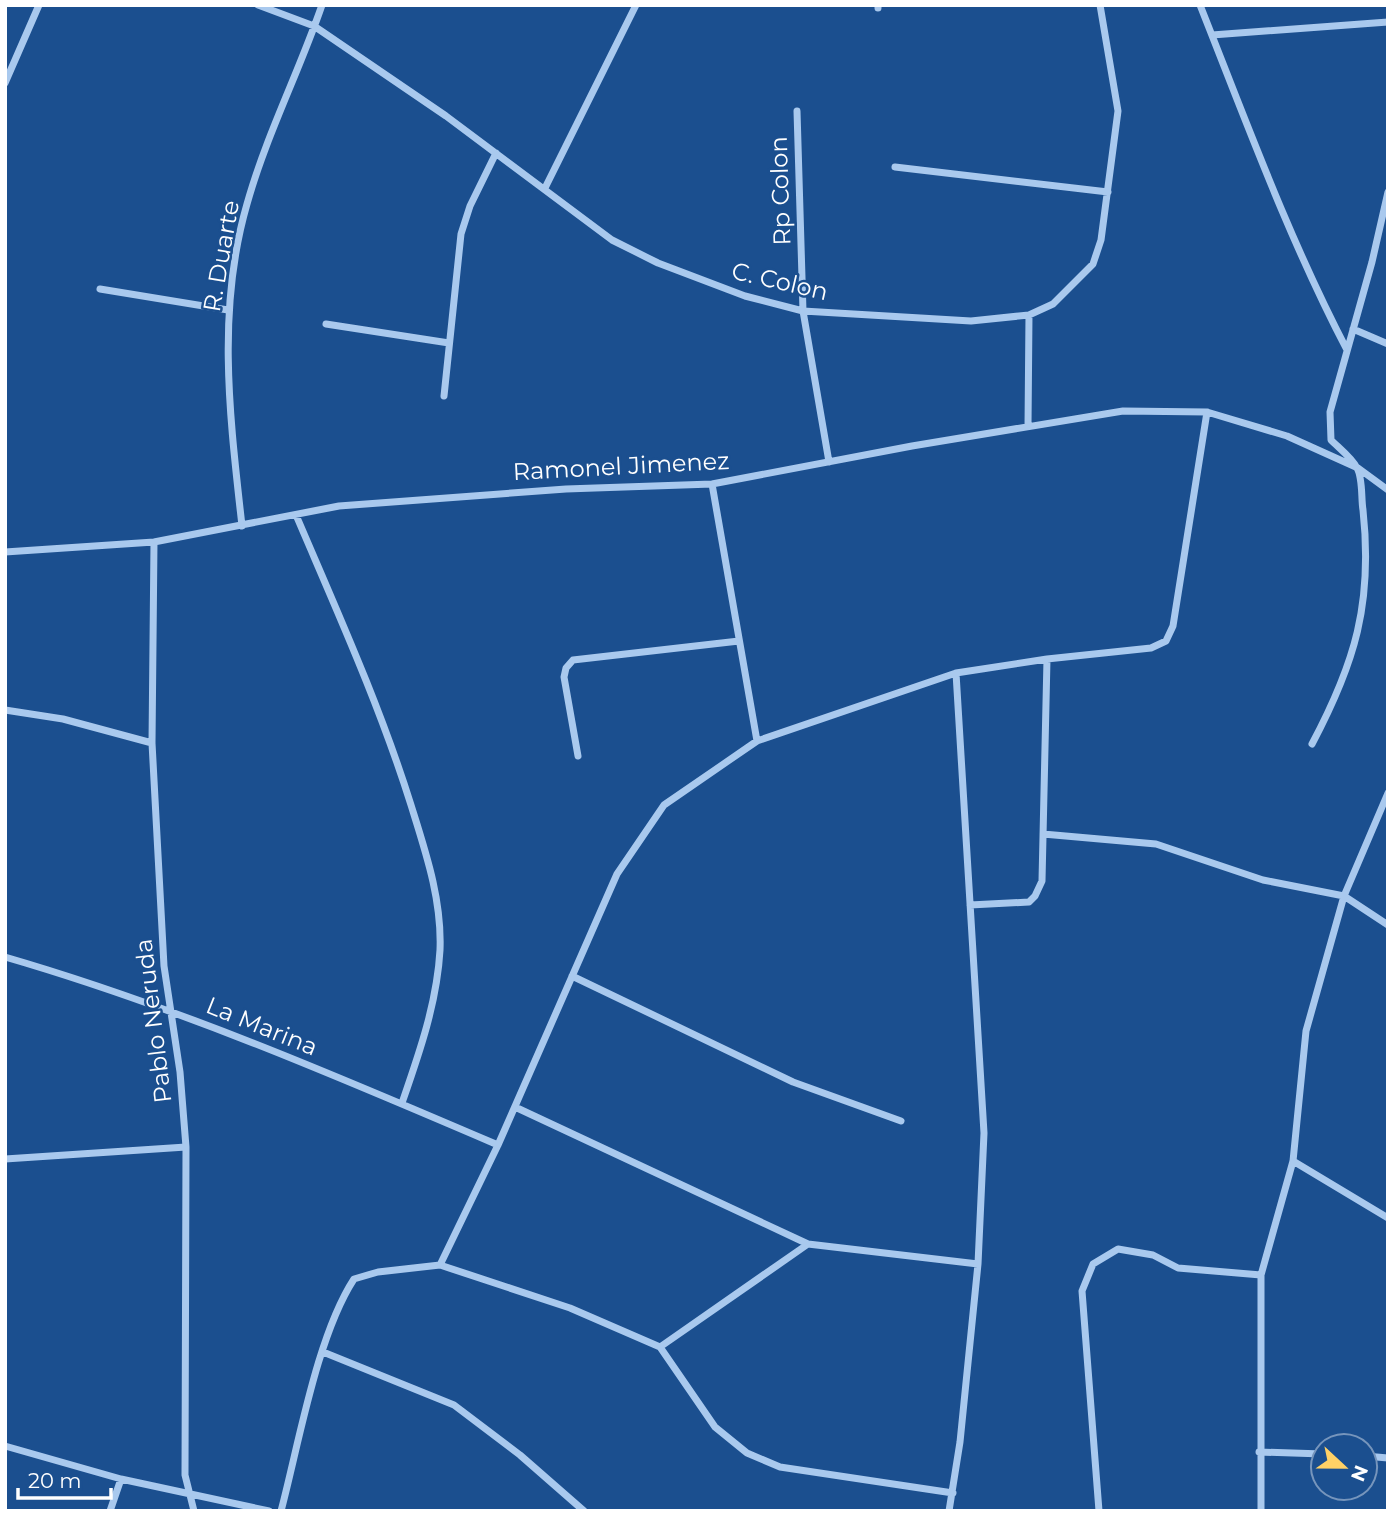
<svg xmlns="http://www.w3.org/2000/svg" width="1393" height="1516" viewBox="0 0 1393 1516" font-family="Montserrat,sans-serif">
	<style>
		.lines { fill: none; stroke-linecap: round; stroke-linejoin: round }
		.minor { stroke: #a9c9ee; stroke-width: 7 }
		.labels { text-anchor: middle; dominant-baseline: central; stroke-width: 5; stroke-linejoin: round; paint-order: stroke }
		.street-label { font-size: 24px; fill: #fff; stroke: #1b4f8f }
	</style>
	<rect width="100%" height="100%" fill="#1b4f8f"/>
	<g class="lines">
		<!-- minor -->
		<path class="minor" d="M258 5 314 26 446 116 612 240 658 263 745 296 803 311 971 321 1029 315 1053 304 1093 264 1101 240 1118 111 1100 5
			M1200 5C1246 121 1289 239 1347 350
			M878 8V5
			M1212 35 1388 22
			M5 83 39 5
			M797 111 803 311 829 462
			M895 167 1108 192
			M545 188 636 5
			M100 289 228 310
			M326 324 449 343
			M1353 329 1388 344
			M444 396 461 234 470 206 496 153
			M1028 426 1029 315
			M712 484 757 741
			M296 515C337 611 380 706 411 805 426 853 442 900 440 950 437 1003 419 1054 402 1103
			M242 526C230 418 216 311 247 204 266 136 299 72 322 5
			M154 542 152 743 164 966 180 1072 186 1147 185 1475 194 1511
			M5 552 154 542 339 506 566 489 712 484 912 446 1123 411 1207 412 1287 436 1358 468 1388 490
			M5 710 63 719 152 743
			M1312 744C1355 663 1373 603 1363 510 1361 499 1363 478 1357 468 1352 458 1339 448 1331 440L1330 412 1372 262 1388 192
			M578 756 564 677 566 668 573 660 739 641
			M1043 834 1156 844 1263 880 1344 896 1388 925
			M970 905 1029 902 1035 896 1042 881 1047 659
			M5 957C174 1006 337 1076 498 1145
			M572 976 793 1082 901 1121
			M515 1107 808 1244 978 1264
			M5 1159 186 1147
			M1293 1161 1388 1218
			M440 1265 498 1145 617 874 664 805 757 741 956 673 1047 659 1151 648 1166 641 1173 626 1207 412
			M660 1347 715 1427 747 1453 780 1467 953 1493
			M323 1352 454 1405 520 1455 584 1511
			M5 1446 121 1479 269 1511
			M1259 1452 1323 1454
			M1365 1456 1388 1458
			M110 1511 121 1479
			M281 1511C299 1443 317 1336 354 1279L378 1272 440 1265 570 1308 660 1347 808 1244
			M949 1511 960 1442 978 1264 984 1133 956 673
			M1099 1511 1082 1291 1093 1264 1118 1249 1153 1255 1178 1268 1261 1275
			M1261 1511V1275L1293 1161 1306 1031 1344 896 1388 793"/>
	</g>
	<g class="labels">
		<!-- street labels -->
		<g class="street-label">
			<text transform="translate(780 191) rotate(-92)">Rp Colon</text>
			<text transform="translate(221 256) rotate(-80)">R. Duarte</text>
			<text transform="translate(780 281) rotate(13)">C. Colon</text>
			<text transform="translate(621 466) rotate(-3)">Ramonel Jimenez</text>
			<text transform="translate(153 1021) rotate(-97)">Pablo Neruda</text>
			<text transform="translate(262 1026) rotate(22)">La Marina</text>
		</g>
	</g>
	<!-- border -->
	<rect width="1393" height="1516" fill="none" stroke="#ffffff" stroke-width="14"/>
	<!-- north arrow -->
	<g transform="translate(1344 1467) rotate(112)"><circle r="33" fill="#1b4f8f" stroke="#7695bc" stroke-width="2"/>
	<path d="M0-5L12 26L0 18L-12 26Z" fill="#ffd166"/>
	<text y="-10" font-size="19" font-weight="bold" text-anchor="middle" fill="#ffffff">N</text>
	</g>
	<!-- scale -->
	<path d="M18 1488v10h93v-10" fill="none" stroke="#ffffff" stroke-width="3.5"/>
	<text x="28" y="1488" font-size="21" fill="#ffffff" stroke="#1b4f8f" stroke-width="5" paint-order="stroke">20 m</text>
</svg>
